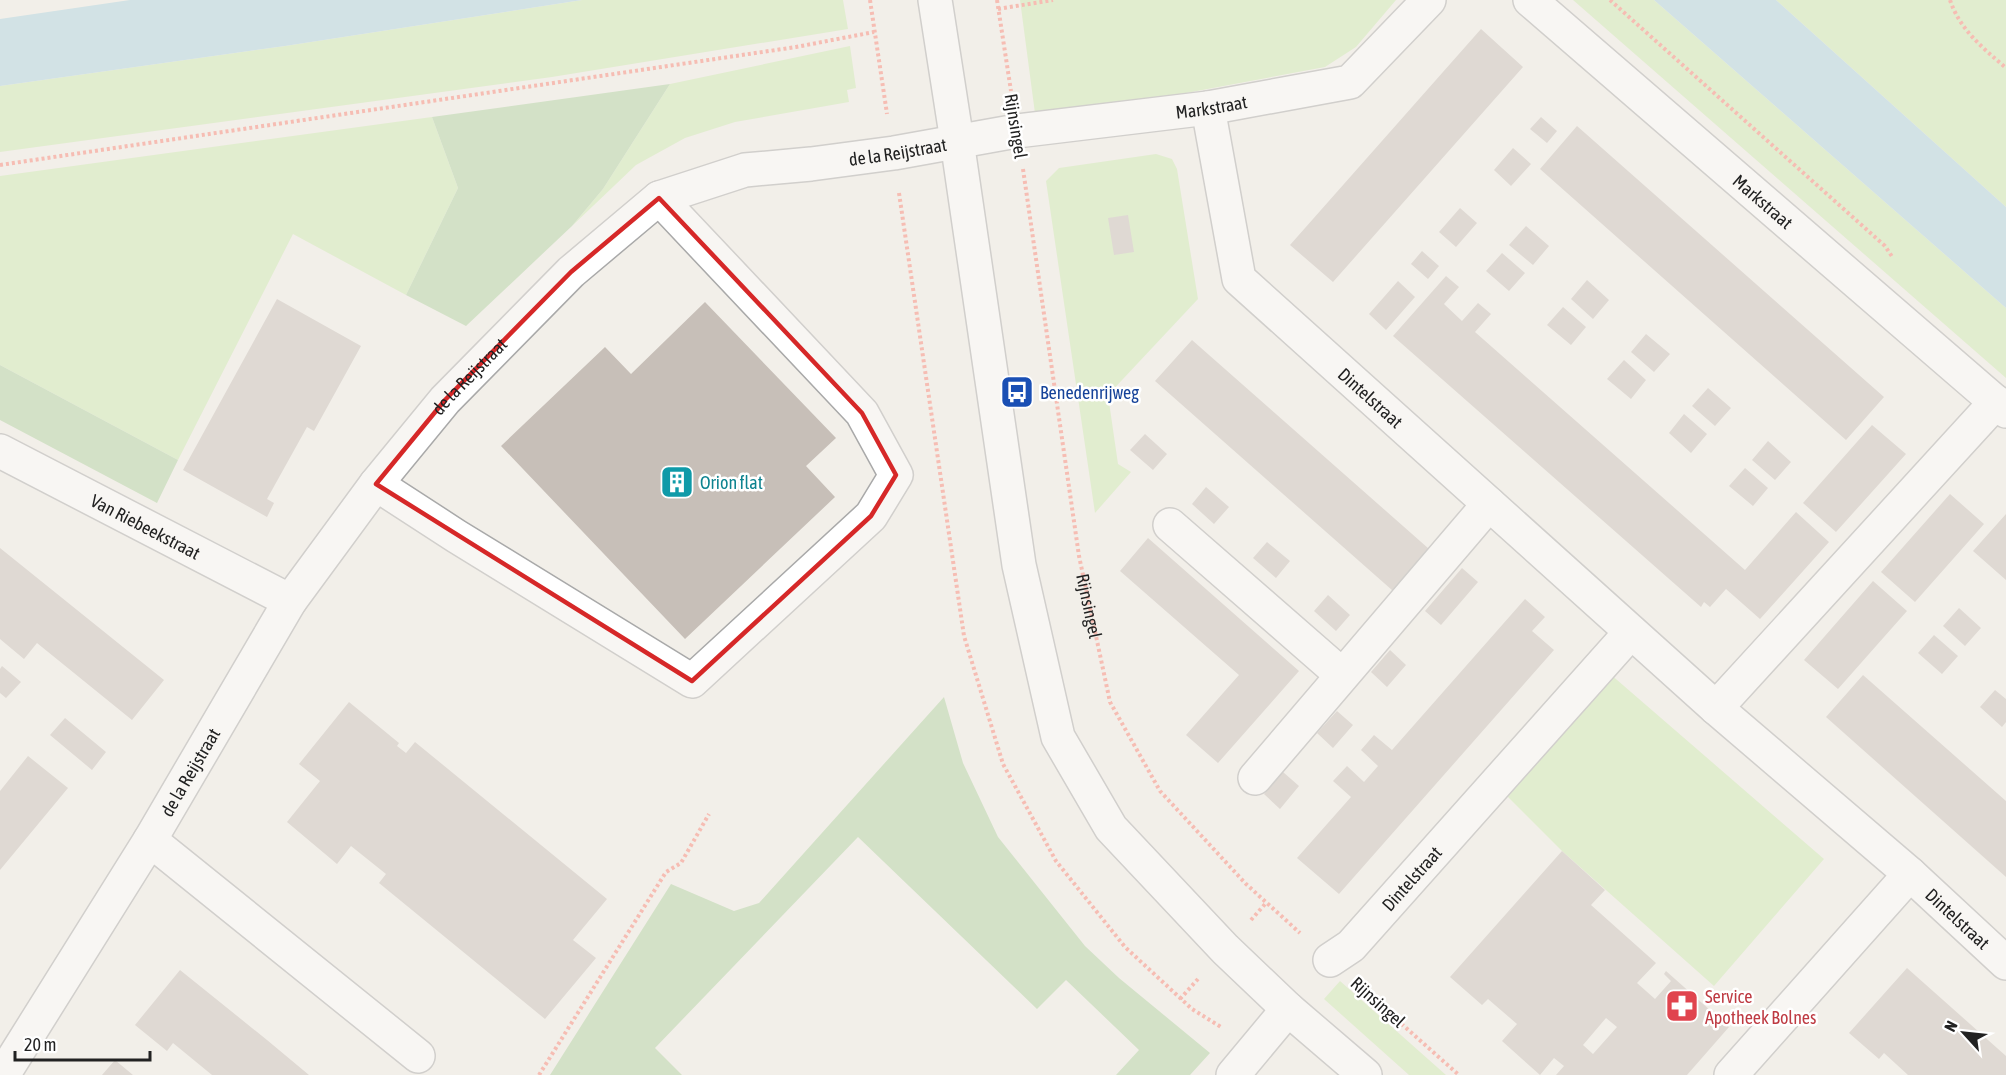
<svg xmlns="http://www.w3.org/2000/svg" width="2006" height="1075" viewBox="0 0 2006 1075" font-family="'Asap Condensed',sans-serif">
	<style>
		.grass { fill: #cdebb0 }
		.forest { fill: #add19e }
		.water { fill: #aad3df }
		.building { fill: #c7bfb8; fill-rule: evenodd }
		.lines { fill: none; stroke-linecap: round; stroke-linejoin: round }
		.minor-casing { stroke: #a9a9a9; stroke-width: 36 }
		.path { stroke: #fa8072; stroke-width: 4; stroke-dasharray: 3 3; stroke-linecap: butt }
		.minor { stroke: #fff; stroke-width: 33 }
		.marked { fill: none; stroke: #d62828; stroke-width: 4.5; stroke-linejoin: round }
		.labels { text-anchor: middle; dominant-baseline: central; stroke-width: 5; stroke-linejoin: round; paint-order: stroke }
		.street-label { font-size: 18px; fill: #222; stroke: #fff }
		.transit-label { font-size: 18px; fill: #164399; stroke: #fff; text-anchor: start }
		.culture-label { font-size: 18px; fill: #0d838f; stroke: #fff; text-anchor: start }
		.health-label { font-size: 18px; fill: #be3a42; stroke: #fff; text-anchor: start }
	</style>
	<rect width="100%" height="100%" fill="#f2efe9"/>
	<!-- grass -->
	<path class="grass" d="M582 0H843L848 29 552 77 0 152V86L285 46Z
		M1020 0H1396L1356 47 1325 67 1036 121Z
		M1573 0H1654L2006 308V378Z
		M1776 0H2006V207Z
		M850 46 856 88 847 90 849 102 735 122 685 138 636 165 572 226 603 189 670 84Z
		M432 117 458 188 406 295 293 234 178 460 0 365V176Z
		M1156 154 1172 159 1177 169 1198 299 1108 395 1118 464 1131 472 1095 513 1046 181 1059 168Z
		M1609 673 1824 859 1714 986 1562 851 1504 793Z
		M1340 981 1446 1075H1409L1324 999Z"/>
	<!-- forest -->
	<path class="forest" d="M670 84 603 189 572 226 466 326 406 295 458 188 432 117Z
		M0 365 178 460 157 503 0 420Z
		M944 697 963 763 998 837 1085 946 1119 978 1210 1053 1190 1075H1116L1139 1050 1066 980 1037 1009 858 837 655 1048 682 1075H550L671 884 734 911 759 903Z"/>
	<!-- water -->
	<path class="water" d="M130 0H582L285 46 0 86V19Z
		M1654 0H1776L2006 207V308Z"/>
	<!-- building -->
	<path class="building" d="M1481 29 1523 67 1333 282 1290 245Z
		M1541 117 1557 131 1547 143 1530 129Z
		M1577 126 1884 397 1846 440 1540 169Z
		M1513 148 1531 164 1511 186 1494 170Z
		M1460 208 1477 223 1456 247 1439 232Z
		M1128 215 1134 252 1114 255 1108 218Z
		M1526 226 1549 246 1533 265 1509 245Z
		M1422 251 1439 266 1428 279 1411 264Z
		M1502 253 1525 273 1509 291 1486 271Z
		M1446 276 1459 287 1444 304 1462 321 1478 303 1491 314 1475 332 1745 570 1796 512 1829 542 1760 619 1726 589 1710 607 1704 602 1701 607 1393 336Z
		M1587 280 1609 300 1593 319 1571 299Z
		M1398 281 1415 297 1386 330 1369 314Z
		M277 299 361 346 314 431 307 427 267 499 274 503 267 517 183 470Z
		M705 302 836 438 806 466 835 497 685 639 501 446 605 347 631 374Z
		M1563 307 1586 327 1571 345 1547 325Z
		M1646 334 1670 354 1654 372 1631 352Z
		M1192 340 1437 556 1401 598 1155 381Z
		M1624 360 1646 380 1631 399 1607 379Z
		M1708 388 1731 408 1715 426 1692 406Z
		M1684 414 1707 434 1691 453 1669 433Z
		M1872 425 1906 454 1836 532 1803 503Z
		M1145 434 1167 454 1153 470 1130 450Z
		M1768 441 1791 462 1775 480 1752 460Z
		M1745 468 1768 488 1753 506 1729 486Z
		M1206 487 1229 507 1214 524 1192 504Z
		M1950 494 1984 524 1915 602 1881 572Z
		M2006 514V580L1973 551Z
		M1148 538 1299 671 1218 763 1186 735 1239 675 1120 571Z
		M1267 542 1290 561 1276 578 1253 558Z
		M0 548 164 680 132 720 37 643 24 659 0 639Z
		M1462 568 1478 582 1441 625 1425 611Z
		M1873 581 1907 611 1838 689 1804 660Z
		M1328 595 1350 615 1336 631 1314 611Z
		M1525 599 1545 617 1532 631 1554 650 1339 894 1297 858 1351 797 1333 781 1347 766 1364 782 1378 766 1361 750 1374 735 1392 750Z
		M1959 608 1981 628 1965 646 1943 626Z
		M1934 635 1958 656 1942 674 1918 653Z
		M1390 650 1406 665 1387 687 1371 672Z
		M2 666 21 682 6 698 0 693V669Z
		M1863 675 2006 801V877L1826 717Z
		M1995 690 2006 699V722L2002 727 1980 707Z
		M349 702 399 743 397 746 406 753 415 742 607 899 573 940 596 958 545 1019 379 883 386 874 351 846 337 864 287 822 320 781 299 764Z
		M1337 711 1353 725 1333 748 1317 733Z
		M65 718 106 752 92 770 50 735Z
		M28 756 68 788 0 870V791Z
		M1283 772 1299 786 1280 809 1264 794Z
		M1562 851 1605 890 1591 905 1656 963 1637 983 1655 999 1671 981 1664 974 1666 971 1729 1027 1687 1075H1556L1564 1066 1554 1058 1540 1075 1502 1041 1517 1024 1488 999 1482 1005 1450 977ZM1606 1018 1617 1027 1593 1054 1583 1045Z
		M1907 968 2006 1056V1075H1908L1884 1053 1879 1059 1849 1033Z
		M180 970 267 1040 309 1075H212L173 1043 167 1051 135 1025Z
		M115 1060 133 1075H102Z"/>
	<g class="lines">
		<defs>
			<g id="minor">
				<path d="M935 0 957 141 1019 565 1058 737 1111 828 1225 949 1288 1009 1365 1075"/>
				<path id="s2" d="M1530 0 2006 411"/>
				<path id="s3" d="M1208 108 1239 279 1716 708 1910 874 2006 963"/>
				<path id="s4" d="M0 451 290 601"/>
				<path d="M376 484 456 536 692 681 871 516 896 475 862 413 659 198"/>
				<path d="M1170 525 1342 675"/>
				<path d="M1716 708 1996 402"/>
				<path d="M1255 778 1489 504"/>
				<path d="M150 840 418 1056"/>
				<path id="s5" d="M1330 960 1351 946 1631 632"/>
				<path id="s6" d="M3 1075 150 840 290 601 376 484 445 400 571 272 659 198 745 170 811 164 894 153 1017 131 1208 108 1350 82 1429 0"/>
				<path d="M1233 1075 1288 1009"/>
				<path d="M1731 1075 1910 874"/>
			</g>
		</defs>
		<!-- minor casing -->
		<use href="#minor" class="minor-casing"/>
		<!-- path -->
		<g class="path">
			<path d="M870 0 887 114"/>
			<path d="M997 0 1011 91"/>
			<path d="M1610 0 1885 246 1893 258"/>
			<path d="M1950 0C1960 30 1983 48 2006 68"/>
			<path d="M998 9 1053 0"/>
			<path d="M0 165 796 47 874 32"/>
			<path id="s1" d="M1023 169 1079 556 1110 702 1160 791 1246 884 1300 933"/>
			<path d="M899 193 964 636 1003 764 1056 861 1125 947 1192 1009 1221 1027"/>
			<path d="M1251 920 1266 903"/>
			<path d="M1361 988 1459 1075"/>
			<path d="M1180 999 1198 979"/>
			<path d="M539 1075 666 872 681 863 709 814"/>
		</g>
		<!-- minor -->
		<use href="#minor" class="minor"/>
	</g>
	<!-- marked area -->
	<path d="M0 0H2006V1075H0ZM659 198 862 413 896 475 871 516 692 681 376 484 445 400 571 272Z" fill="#f2efe9" fill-opacity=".55" fill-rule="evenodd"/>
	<path class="marked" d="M659 198 862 413 896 475 871 516 692 681 376 484 445 400 571 272Z"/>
	<!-- icons -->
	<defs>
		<symbol id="bus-square" viewBox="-11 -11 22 22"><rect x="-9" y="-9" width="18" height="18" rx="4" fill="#1a4fb4" stroke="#fff"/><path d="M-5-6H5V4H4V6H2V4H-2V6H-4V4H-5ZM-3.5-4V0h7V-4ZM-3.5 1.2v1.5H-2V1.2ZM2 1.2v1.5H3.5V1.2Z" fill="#fff"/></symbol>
		<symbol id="building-square" viewBox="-11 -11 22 22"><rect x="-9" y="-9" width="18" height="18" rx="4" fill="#0f9aa8" stroke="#fff"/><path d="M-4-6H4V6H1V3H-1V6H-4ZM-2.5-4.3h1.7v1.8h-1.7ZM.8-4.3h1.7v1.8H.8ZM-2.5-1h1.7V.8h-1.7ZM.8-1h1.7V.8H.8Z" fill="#fff"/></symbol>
		<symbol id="pharmacy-square" viewBox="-11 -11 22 22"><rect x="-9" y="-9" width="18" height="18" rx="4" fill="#e0444e" stroke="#fff"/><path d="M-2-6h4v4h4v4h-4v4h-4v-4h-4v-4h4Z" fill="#fff"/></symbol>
	</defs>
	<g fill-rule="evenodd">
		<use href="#bus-square" x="998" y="373" width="38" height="38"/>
		<use href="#building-square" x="658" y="463" width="38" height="38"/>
		<use href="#pharmacy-square" x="1663" y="987" width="38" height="38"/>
	</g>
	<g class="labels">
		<!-- street labels -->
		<g class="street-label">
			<text stroke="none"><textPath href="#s6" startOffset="1664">Markstraat</textPath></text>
			<text transform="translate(1016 126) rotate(81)">Rijnsingel</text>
			<text stroke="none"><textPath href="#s6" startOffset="1347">de la Reijstraat</textPath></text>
			<text stroke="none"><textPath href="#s2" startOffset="308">Markstraat</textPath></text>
			<text stroke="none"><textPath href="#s6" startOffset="842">de la Reijstraat</textPath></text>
			<text stroke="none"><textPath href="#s3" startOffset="351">Dintelstraat</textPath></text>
			<text stroke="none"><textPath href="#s4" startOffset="164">Van Riebeekstraat</textPath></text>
			<text stroke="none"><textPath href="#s1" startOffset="442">Rijnsingel</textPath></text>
			<text stroke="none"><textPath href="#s6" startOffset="356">de la Reijstraat</textPath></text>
			<text stroke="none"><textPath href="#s5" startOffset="116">Dintelstraat</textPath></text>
			<text stroke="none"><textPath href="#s3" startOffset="1136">Dintelstraat</textPath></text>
			<text transform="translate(1378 1002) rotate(42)">Rijnsingel</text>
		</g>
		<!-- transit labels -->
		<g class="transit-label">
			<text x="1040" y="392">Benedenrijweg</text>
		</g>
		<!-- culture labels -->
		<g class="culture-label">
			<text x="700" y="482">Orion flat</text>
		</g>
		<!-- health labels -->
		<g class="health-label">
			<text x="1705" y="996">Service<tspan x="1705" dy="21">Apotheek Bolnes</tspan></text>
		</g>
	</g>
	<!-- north arrow -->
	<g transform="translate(1964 1033) rotate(297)" stroke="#ffffff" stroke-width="4.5" paint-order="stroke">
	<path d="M0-4.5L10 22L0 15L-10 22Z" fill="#222222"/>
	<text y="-9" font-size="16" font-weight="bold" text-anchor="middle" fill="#222222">N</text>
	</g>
	<!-- scale -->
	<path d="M15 1051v9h135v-9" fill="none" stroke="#222222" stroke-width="3"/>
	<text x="24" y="1051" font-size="18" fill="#222222" stroke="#ffffff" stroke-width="4.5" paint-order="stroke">20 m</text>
</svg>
